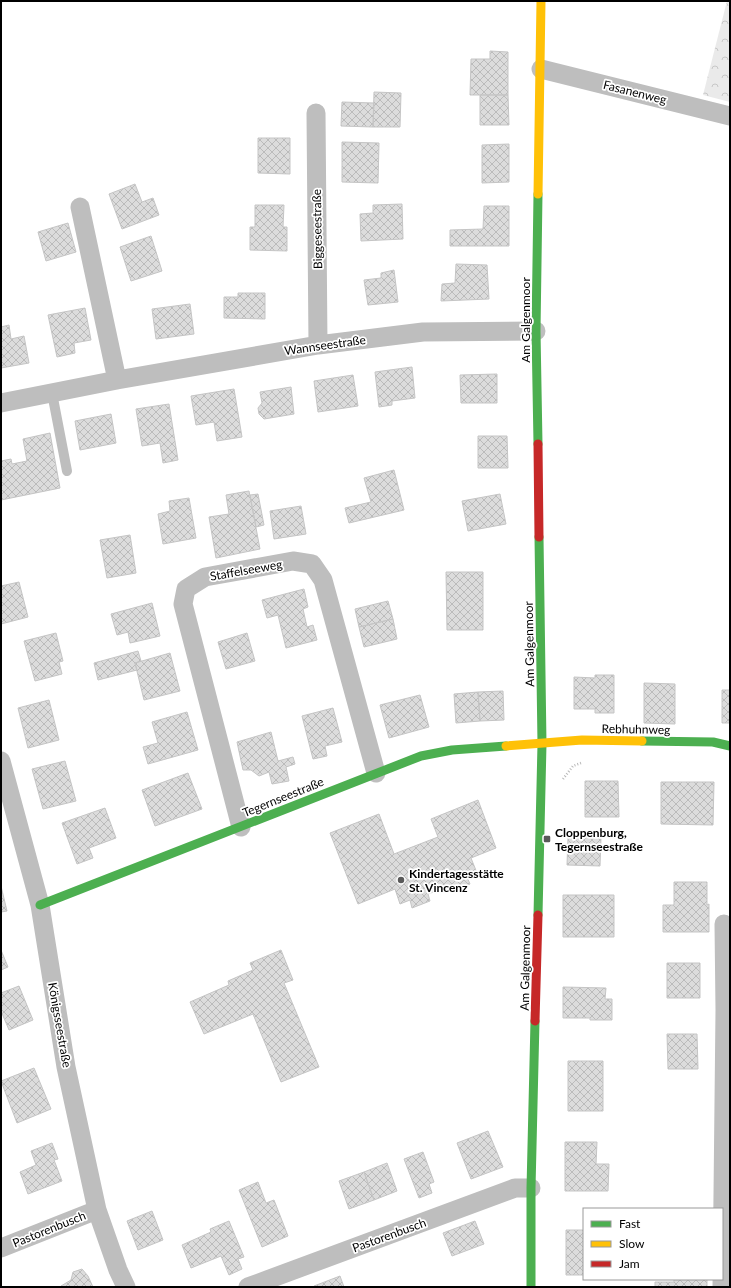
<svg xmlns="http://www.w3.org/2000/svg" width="731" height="1288" viewBox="0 0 731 1288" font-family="Lato,sans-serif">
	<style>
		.forest { fill: url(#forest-crowns) }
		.building { fill: url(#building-cross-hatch); stroke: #c5c5c5 }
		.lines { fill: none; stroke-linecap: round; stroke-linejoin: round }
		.path { stroke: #b8b8b8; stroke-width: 2.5; stroke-dasharray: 1 2; stroke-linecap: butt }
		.lane { stroke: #bebebe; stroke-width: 10 }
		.street { stroke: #bebebe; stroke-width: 19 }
		.fast { stroke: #4caf50; stroke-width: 9 }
		.slow { stroke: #ffc107; stroke-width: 9 }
		.jam { stroke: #c62828; stroke-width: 9 }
		.poi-dot { fill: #595959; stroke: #fff; stroke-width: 1.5 }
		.labels { text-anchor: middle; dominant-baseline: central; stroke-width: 3.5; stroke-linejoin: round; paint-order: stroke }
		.street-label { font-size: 12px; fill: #000; stroke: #fff }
		.poi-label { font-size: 12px; font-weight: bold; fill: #000; stroke: #fff; text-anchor: start }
	</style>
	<defs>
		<pattern id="forest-crowns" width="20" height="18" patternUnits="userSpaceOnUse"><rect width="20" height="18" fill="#eaeaea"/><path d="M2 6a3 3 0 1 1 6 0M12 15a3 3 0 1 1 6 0" fill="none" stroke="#c7c7c7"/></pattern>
		<pattern id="building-cross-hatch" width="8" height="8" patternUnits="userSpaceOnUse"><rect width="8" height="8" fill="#dcdcdc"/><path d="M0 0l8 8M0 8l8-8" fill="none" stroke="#bbb"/></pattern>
	</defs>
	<rect width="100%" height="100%" fill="#fff"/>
	<!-- forest -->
	<path class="forest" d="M727 1H730V102L703 95Z"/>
	<!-- building -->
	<path class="building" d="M490 51 508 52V95H470L471 59H490Z
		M374 92 401 93 400 127H373Z
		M480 95H508L509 125H480Z
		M342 102 374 103 373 127 341 126Z
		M258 138H290V174L258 173Z
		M342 142 379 143 378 183 342 182Z
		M509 144V182L482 183V145Z
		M135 184 142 202 153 198 159 215 122 229 109 194Z
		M402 204 403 239 361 241 360 214 373 213V205Z
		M255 205H284L283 227H287V251L250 250V227H255Z
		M484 206H509V246H450V230L483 229Z
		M68 223 76 252 46 261 38 232Z
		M151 236 162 271 131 281 120 247Z
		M456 264 487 265 489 299 441 301 442 284 455 283Z
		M394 270 398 302 368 305 364 280 381 278V273Z
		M238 293H265V319L224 318V297H238Z
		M190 304 194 334 156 339 152 309Z
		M85 308 91 340 74 343 75 353 57 357 48 315Z
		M9 325 11 339 24 336 29 363 1 368V327Z
		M412 367 415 398 392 401V405L379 407 375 372Z
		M497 374V403H461L460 375Z
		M353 375 358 406 318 412 314 381Z
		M291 387 294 414 264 419 259 414 258 408 262 403 260 392Z
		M234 389 242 437 217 441 214 422 196 425 191 396Z
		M169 404 178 460 163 463 160 443 142 446 136 409Z
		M111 414 116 443 80 450 75 421Z
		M50 433 60 488 1 500V461L11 459 12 464 27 461 23 439Z
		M478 436H507L508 468H478Z
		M394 470 404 510 349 523 345 508 371 502 364 478Z
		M249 491 260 549 216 558 209 517 229 514 226 495Z
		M258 494 264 525 256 527 250 495Z
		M500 494 506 524 468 531 462 501Z
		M189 498 196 538 163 544 158 514 170 511 169 501Z
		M301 506 306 534 274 539 270 511Z
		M130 535 136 573 107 578 100 540Z
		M446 572H483V630H447Z
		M19 582 28 617 1 624V586Z
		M304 589 308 607 303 609 307 627 313 625 317 640 286 648 278 615 267 618 262 600Z
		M388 601 393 619 359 627 355 609Z
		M152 603 160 636 130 643 128 632 117 635 111 614Z
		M393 619 397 639 364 647 359 627Z
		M56 633 63 661 59 662 62 674 35 681 24 641Z
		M247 633 255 661 226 669 218 642Z
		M138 651 141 661 135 663 137 670 98 680 94 663Z
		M170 653 180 691 144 700 135 663Z
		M595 675H614V713H595V709H574V677L595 678Z
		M644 683 675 684V724L644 723Z
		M722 690H730V723H722Z
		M503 691 504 720 480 721 478 692Z
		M478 692 480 721 456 723 454 694Z
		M420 695 429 727 389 738 380 705Z
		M49 700 59 740 28 748 18 708Z
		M333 708 342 742 325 746 327 756 313 759 302 716Z
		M187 712 198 750 148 764 143 747 158 743 152 722Z
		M271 732 278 761 293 757 295 764 286 767 289 781 272 784 269 772 259 776 251 770H243L237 742Z
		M65 761 76 801 43 809 32 769Z
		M188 773 202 809 155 826 142 790Z
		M585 781H618L619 817H585Z
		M661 782H714L713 825 661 824Z
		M478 800 496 848 471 858 477 873 467 877 470 884 454 891 451 885 428 894 430 901 412 908 410 900 400 904 395 889 358 904 330 833 379 814 394 854 438 837 431 819Z
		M105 808 116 838 89 848 93 858 77 864 62 823Z
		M568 837H601L600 866 567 865Z
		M674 882H707V905L709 904V932H663V905H674Z
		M1 886 7 911 1 912Z
		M563 895H614V937H563Z
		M1 950 8 967 1 970Z
		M281 950 293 980 284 983 319 1067 281 1082 253 1014 204 1034 190 1002 229 985 228 981 253 970 250 963Z
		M667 963H700V998H667Z
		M19 986 33 1020 9 1030 1 1011V993Z
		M563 987 606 988 605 999H612V1020H590V1018H563Z
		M667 1034H697L698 1069H668Z
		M568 1061H603V1111H568Z
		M34 1068 51 1109 17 1123 1 1081Z
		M488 1131 503 1167 471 1179 457 1143Z
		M565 1142H597L596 1164H609L608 1191H565Z
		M52 1143 58 1159 54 1160 62 1181 28 1194 20 1172 36 1165 31 1151Z
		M423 1152 434 1182 429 1184 432 1193 419 1198 404 1159Z
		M387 1163 397 1191 374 1200 364 1172Z
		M364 1172 374 1200 349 1209 339 1181Z
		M258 1182 266 1203 274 1200 288 1236 262 1247 239 1190Z
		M152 1211 163 1240 138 1250 127 1221Z
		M229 1221 244 1257 238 1259 242 1269 229 1275 221 1256 191 1268 182 1245 211 1232 210 1229Z
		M475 1221 484 1244 452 1256 443 1233Z
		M566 1230H584V1275H566Z
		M82 1269 88 1276 93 1287H61V1286L71 1280 73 1272Z
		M340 1276 344 1287H314V1286Z
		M674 1279H707V1287H655V1282H674Z"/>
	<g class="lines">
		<!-- path -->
		<path class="path" d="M563 779 573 766 581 763"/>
		<!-- lane -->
		<path class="lane" d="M52 393 67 471"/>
		<!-- street -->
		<path class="street" d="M541 69 730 116
			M316 113 318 345
			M80 207 117 380
			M1 403 117 380 318 345 423 332 536 331
			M1 761 40 905 66 1067 97 1210 118 1270 126 1287
			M241 827 183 604 186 589 205 577 293 561 312 564 323 580 376 773
			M724 924 725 1010
			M1 1248 97 1210
			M248 1287 515 1188H531
			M722 1287 725 1010H730"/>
		<!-- fast -->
		<path class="fast" d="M538 444 536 331 538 194
			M642 741 713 742 730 746
			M40 905 421 756 452 750 506 746
			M538 915 542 744 539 537
			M531 1287V1188L535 1021"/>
		<!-- slow -->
		<path class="slow" d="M538 194 541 1
			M506 746 582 740 642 741"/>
		<!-- jam -->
		<path class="jam" d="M538 444 539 537
			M535 1021 538 915"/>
	</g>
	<!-- markers -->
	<g class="poi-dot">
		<rect x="543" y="835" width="8" height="8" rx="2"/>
		<circle cx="401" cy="880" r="4"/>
	</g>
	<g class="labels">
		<!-- street labels -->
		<g class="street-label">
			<text transform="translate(635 92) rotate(14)">Fasanenweg</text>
			<text transform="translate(317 229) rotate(-91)">Biggeseestraße</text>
			<text transform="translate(525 320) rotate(-90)">Am Galgenmoor</text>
			<text transform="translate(325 345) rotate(-8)">Wannseestraße</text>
			<text transform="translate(246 570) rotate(-10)">Staffelseeweg</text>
			<text transform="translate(529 644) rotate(-91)">Am Galgenmoor</text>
			<text transform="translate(636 729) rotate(1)">Rebhuhnweg</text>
			<text transform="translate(283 797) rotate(-22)">Tegernseestraße</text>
			<text transform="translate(525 968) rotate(-89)">Am Galgenmoor</text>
			<text transform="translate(60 1025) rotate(80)">Königsseestraße</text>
			<text transform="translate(49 1229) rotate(-22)">Pastorenbusch</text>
			<text transform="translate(389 1235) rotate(-20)">Pastorenbusch</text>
		</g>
		<!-- poi labels -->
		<g class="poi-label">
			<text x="555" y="832">Cloppenburg,<tspan x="555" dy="14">Tegernseestraße</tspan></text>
			<text x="409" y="873">Kindertagesstätte<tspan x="409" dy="14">St. Vincenz</tspan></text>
		</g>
	</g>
	<!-- border -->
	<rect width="731" height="1288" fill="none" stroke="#000000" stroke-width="4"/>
	<!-- legend -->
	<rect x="583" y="1208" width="140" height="72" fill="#ffffff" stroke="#999999"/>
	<rect x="591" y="1221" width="20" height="6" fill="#4caf50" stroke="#999999"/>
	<text x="619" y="1228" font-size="12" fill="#000000">Fast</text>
	<rect x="591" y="1241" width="20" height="6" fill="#ffc107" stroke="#999999"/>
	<text x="619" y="1248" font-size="12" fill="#000000">Slow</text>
	<rect x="591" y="1261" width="20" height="6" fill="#c62828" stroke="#999999"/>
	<text x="619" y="1268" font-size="12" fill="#000000">Jam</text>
</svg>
